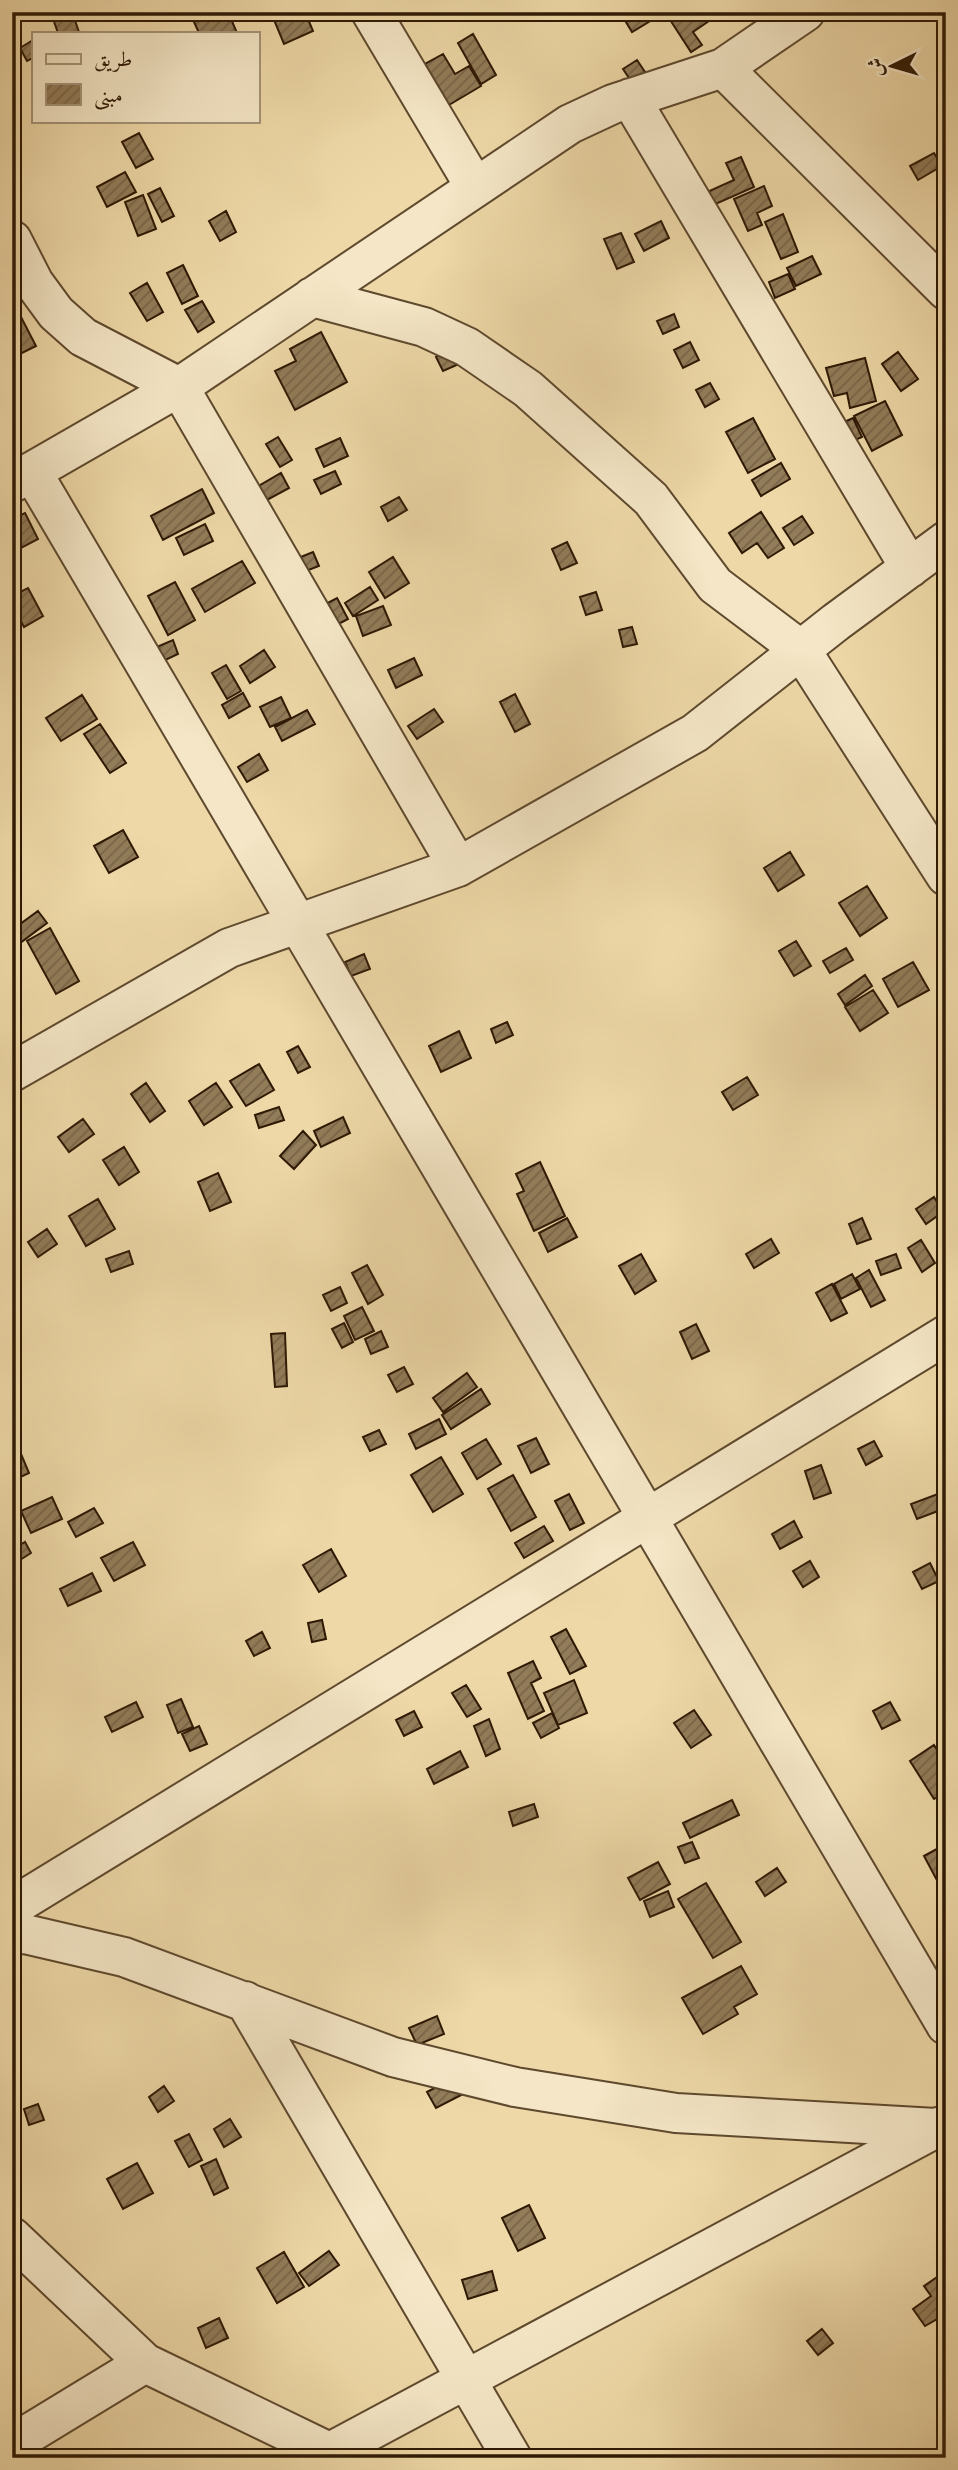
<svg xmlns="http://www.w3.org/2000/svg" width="958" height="2470" viewBox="0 0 958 2470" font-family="Cardo,Amiri,serif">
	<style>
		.building { fill: url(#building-hatch); stroke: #2e1905; stroke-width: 2 }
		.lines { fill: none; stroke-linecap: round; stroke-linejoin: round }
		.minor-casing { stroke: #5e492e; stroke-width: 42 }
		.minor { stroke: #f4e6c6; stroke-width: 38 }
	</style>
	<defs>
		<pattern id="building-hatch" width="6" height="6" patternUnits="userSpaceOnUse" patternTransform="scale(1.75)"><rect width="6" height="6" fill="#927c59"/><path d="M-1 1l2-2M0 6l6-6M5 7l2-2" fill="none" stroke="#786548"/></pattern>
	</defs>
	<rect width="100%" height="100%" fill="#eed8a7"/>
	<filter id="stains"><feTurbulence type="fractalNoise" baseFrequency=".00286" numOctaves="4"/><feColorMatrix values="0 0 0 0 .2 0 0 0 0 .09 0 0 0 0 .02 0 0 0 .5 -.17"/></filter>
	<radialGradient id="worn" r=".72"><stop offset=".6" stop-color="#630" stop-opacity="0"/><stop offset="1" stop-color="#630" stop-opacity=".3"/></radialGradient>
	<!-- building -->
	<path class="building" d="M72 12 79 32 58 33 51 13Z
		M228 12 237 33H199L190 13Z
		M280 12H305L313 31 284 44 272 15Z
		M620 12H659L660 15 632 32Z
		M665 12H722L693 32 702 45 691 52Z
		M473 34 496 75 481 84 458 43Z
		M33 40V58L27 61 20 48Z
		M443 54 455 74 469 66 481 86 449 105 425 64Z
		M637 60 649 78 635 87 623 69Z
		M139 133 153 159 136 168 122 142Z
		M934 153 942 166 918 180 910 166Z
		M741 157 754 187 711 206 705 193 734 180 726 163Z
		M125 172 136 192 107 207 97 187Z
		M764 186 772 206 757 213 762 225 748 231 734 199Z
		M160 188 174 216 162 222 148 194Z
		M143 195 156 229 138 236 125 202Z
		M226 211 236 232 220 241 209 221Z
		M783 214 798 252 781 259 765 222Z
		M661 221 669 238 644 251 635 234Z
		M621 233 634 262 617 269 604 239Z
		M812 256 821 274 796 286 787 268Z
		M183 265 198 296 182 304 167 273Z
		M788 274 795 289 775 298 769 282Z
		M147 283 163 312 147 321 130 293Z
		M202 301 214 322 198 332 185 310Z
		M674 314 679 327 663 334 657 321Z
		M21 317 36 346 12 358V322Z
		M321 332 347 382 295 410 275 371 296 361 290 349Z
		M690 342 699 360 683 368 674 350Z
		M452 349 459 364 443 371 436 357Z
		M898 352 918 379 901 391 882 364Z
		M865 358 876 401 850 408 847 393 834 396 826 368Z
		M710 383 719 399 705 407 696 390Z
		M885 401 902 435 872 451 854 416Z
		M753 418 775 459 748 473 726 432Z
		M853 418 862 437 846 444 837 425Z
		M278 437 292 460 280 467 266 444Z
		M340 438 348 456 324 467 316 449Z
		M781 463 790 479 761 496 752 480Z
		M335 471 341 484 321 494 314 480Z
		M281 473 289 488 256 506 248 492Z
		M202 489 214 513 163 540 151 516Z
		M399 497 407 510 388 521 381 507Z
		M761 512 784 548 768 558 757 543 742 553 729 533Z
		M25 513 38 539 21 548 12 530V519Z
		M802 516 813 533 794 545 783 528Z
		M205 524 213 541 184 555 176 538Z
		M567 542 577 563 561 570 552 549Z
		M313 552 319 566 293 576 288 562Z
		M393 557 409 583 385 598 369 572Z
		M242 561 255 583 205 612 192 589Z
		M175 582 195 620 168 635 148 596Z
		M370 587 378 600 353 616 345 603Z
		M28 588 43 616 24 627 12 604V596Z
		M596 592 602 610 586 615 580 597Z
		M337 598 348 619 329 629 318 608Z
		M383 606 391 625 363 636 356 616Z
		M632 627 637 644 623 647 619 630Z
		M173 640 178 654 159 663 152 649Z
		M264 650 275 667 250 683 240 666Z
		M414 658 422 675 396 688 388 670Z
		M226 665 241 691 227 699 212 673Z
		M243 693 250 706 229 718 222 705Z
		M515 694 530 724 515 732 500 702Z
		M82 695 97 719 61 741 46 718Z
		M281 697 291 718 270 727 260 707Z
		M434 709 443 722 417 739 408 726Z
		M307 710 315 724 282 741 275 727Z
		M100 724 126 763 110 773 84 734Z
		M259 754 268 770 247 782 238 767Z
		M123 830 138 857 109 873 94 846Z
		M790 852 804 875 778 891 764 868Z
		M867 886 887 918 860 936 839 903Z
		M38 911 47 923 16 946 12 941V930Z
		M50 928 79 981 56 994 27 941Z
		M796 941 811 966 794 976 779 951Z
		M846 948 853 960 830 973 823 961Z
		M364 954 370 969 351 976 345 962Z
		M913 962 929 990 898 1007 883 979Z
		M865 975 872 986 845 1005 838 994Z
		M873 990 888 1013 860 1031 845 1007Z
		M507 1022 513 1035 496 1043 491 1029Z
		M459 1031 471 1058 441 1072 429 1046Z
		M298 1046 310 1067 298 1073 287 1052Z
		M259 1064 274 1090 246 1106 230 1081Z
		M747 1077 758 1095 733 1110 722 1092Z
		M146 1083 165 1111 150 1122 131 1094Z
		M216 1083 232 1107 204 1125 189 1101Z
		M279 1107 284 1120 259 1128 255 1115Z
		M343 1117 350 1133 321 1147 314 1131Z
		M83 1119 94 1134 69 1152 58 1137Z
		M303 1131 316 1145 294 1169 280 1156Z
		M124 1147 139 1172 119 1185 103 1160Z
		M540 1162 565 1216 534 1231 517 1194 524 1191 516 1174Z
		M218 1173 231 1202 210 1211 198 1182Z
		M934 1197 943 1212 926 1224 916 1209Z
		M98 1199 115 1229 86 1246 69 1216Z
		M567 1218 577 1237 548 1252 539 1233Z
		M862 1218 871 1239 857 1244 849 1224Z
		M47 1229 57 1244 38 1257 28 1242Z
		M771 1239 779 1253 754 1268 746 1254Z
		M921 1240 935 1263 922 1272 908 1248Z
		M129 1251 133 1264 111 1272 106 1259Z
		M641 1254 656 1281 635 1294 619 1266Z
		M896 1254 901 1268 881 1275 876 1261Z
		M367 1265 383 1295 368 1304 352 1273Z
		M869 1270 885 1300 871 1307 856 1278Z
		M852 1274 860 1289 841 1299 834 1284Z
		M832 1284 847 1313 831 1321 816 1293Z
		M340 1287 347 1303 331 1311 323 1295Z
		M362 1307 374 1331 355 1340 344 1316Z
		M344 1323 353 1342 342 1348 332 1329Z
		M696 1324 709 1351 692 1359 680 1332Z
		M381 1331 388 1347 371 1354 365 1339Z
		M285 1333 287 1386 275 1387 271 1334Z
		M404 1367 413 1384 397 1392 388 1375Z
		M467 1373 477 1387 443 1412 433 1398Z
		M481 1389 490 1404 451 1429 442 1415Z
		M439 1419 446 1434 416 1449 409 1434Z
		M379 1430 386 1444 370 1451 363 1437Z
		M536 1438 549 1464 531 1473 518 1446Z
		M486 1439 501 1464 477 1479 462 1453Z
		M874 1441 882 1456 866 1465 858 1449Z
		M21 1454 29 1473 12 1481V1458Z
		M441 1457 463 1494 433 1512 411 1475Z
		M821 1465 831 1493 814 1499 805 1471Z
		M513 1475 536 1517 511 1531 488 1489Z
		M946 1491V1508L917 1519 911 1504Z
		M569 1494 584 1523 570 1530 555 1501Z
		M52 1497 62 1519 31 1533 21 1511Z
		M94 1508 103 1523 76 1537 68 1522Z
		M794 1521 802 1537 780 1549 772 1534Z
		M544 1526 553 1541 524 1558 515 1543Z
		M25 1542 31 1553 12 1565V1550Z
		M133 1542 145 1565 114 1581 101 1558Z
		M331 1549 346 1576 319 1592 303 1565Z
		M810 1561 819 1577 803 1587 793 1571Z
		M930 1563 939 1581 922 1589 913 1572Z
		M92 1573 101 1591 68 1606 60 1589Z
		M322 1620 326 1639 312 1642 308 1623Z
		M566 1629 586 1666 570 1674 551 1637Z
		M262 1632 270 1648 254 1656 246 1641Z
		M533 1661 541 1678 531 1683 544 1711 528 1719 508 1673Z
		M574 1680 587 1713 558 1725 544 1693Z
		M466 1685 481 1709 467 1717 452 1693Z
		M181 1699 193 1727 178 1733 167 1705Z
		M136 1702 143 1717 112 1732 105 1717Z
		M890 1702 900 1720 882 1729 873 1711Z
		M694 1710 711 1735 691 1748 674 1723Z
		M414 1711 422 1727 404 1736 396 1720Z
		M552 1713 559 1728 541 1738 533 1723Z
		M489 1719 500 1749 486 1756 474 1726Z
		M199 1726 207 1744 190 1751 182 1734Z
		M934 1745 946 1764V1792L934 1799 910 1761Z
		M460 1751 468 1767 434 1784 427 1769Z
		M732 1800 739 1815 690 1838 683 1823Z
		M534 1804 538 1817 513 1826 509 1812Z
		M692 1842 699 1858 685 1863 678 1847Z
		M946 1844V1883L940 1886 924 1856Z
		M658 1862 670 1884 640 1900 628 1878Z
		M777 1868 786 1882 765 1896 756 1882Z
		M706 1883 741 1942 713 1958 678 1899Z
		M668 1891 674 1907 650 1917 644 1901Z
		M741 1966 757 1994 734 2007 738 2014 703 2034 682 1998Z
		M437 2016 444 2034 417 2045 409 2028Z
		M461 2074 469 2091 436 2108 427 2092Z
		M164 2086 174 2101 158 2112 149 2097Z
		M38 2104 44 2120 29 2125 24 2109Z
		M230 2119 241 2137 224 2147 214 2129Z
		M189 2134 202 2160 189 2167 175 2141Z
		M216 2159 228 2188 214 2195 201 2166Z
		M137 2163 153 2193 123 2209 107 2179Z
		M529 2205 545 2238 518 2251 502 2218Z
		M329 2251 339 2265 309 2286 299 2273Z
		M284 2252 304 2287 277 2303 257 2268Z
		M492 2271 497 2290 468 2299 462 2280Z
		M943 2273 946 2314 925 2326 913 2309 931 2296 924 2286Z
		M219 2318 228 2338 206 2348 198 2328Z
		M822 2329 833 2343 818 2355 807 2341Z"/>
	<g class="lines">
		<defs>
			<path id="minor" d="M371 12 475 187
				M723 68 946 290
				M630 98 910 568
				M12 240 34 283 56 313 83 337 179 387 458 867
				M312 297 424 327 467 347 528 389 651 499 715 585 801 650 946 876
				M32 472C334 991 643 1506 946 2025
				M12 483 179 387 570 124 613 104 723 68 805 12
				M12 1072 229 948 458 867 695 733 836 622 946 541
				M12 1907 946 1335
				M12 1935 25 1934 124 1957 393 2057 515 2087 676 2113 936 2128
				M245 2001 512 2458
				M12 2237 145 2363 12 2444
				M145 2363 327 2451
				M319 2458 938 2127"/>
		</defs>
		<!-- minor casing -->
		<use href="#minor" class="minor-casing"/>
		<!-- minor -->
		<use href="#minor" class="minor"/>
	</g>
	<!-- margin -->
	<rect width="958" height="2470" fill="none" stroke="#eed8a7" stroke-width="42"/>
	<rect x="14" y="14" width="930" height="2442" fill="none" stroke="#2e1905" stroke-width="3.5"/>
	<rect x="21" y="21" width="916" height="2428" fill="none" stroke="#2e1905" stroke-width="2"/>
	<!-- legend -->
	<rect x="32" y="32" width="228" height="91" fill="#f4e6c6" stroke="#a59479" stroke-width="2"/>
	<rect x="46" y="54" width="35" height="10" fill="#f4e6c6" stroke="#a59479" stroke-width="2"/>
	<text x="94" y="66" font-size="21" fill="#2e1905">طريق</text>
	<rect x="46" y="84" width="35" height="21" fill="url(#building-hatch)" stroke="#a59479" stroke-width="2"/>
	<text x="94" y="102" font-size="21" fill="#2e1905">مبنى</text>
	<!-- north arrow -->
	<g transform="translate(892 66) rotate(265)" stroke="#f4e6c6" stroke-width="5" paint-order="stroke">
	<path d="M0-5L12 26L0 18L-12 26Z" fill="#2e1905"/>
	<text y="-10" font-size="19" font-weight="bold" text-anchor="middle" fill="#2e1905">ش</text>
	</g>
	<rect width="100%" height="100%" filter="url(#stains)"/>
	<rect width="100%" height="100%" fill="url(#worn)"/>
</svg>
